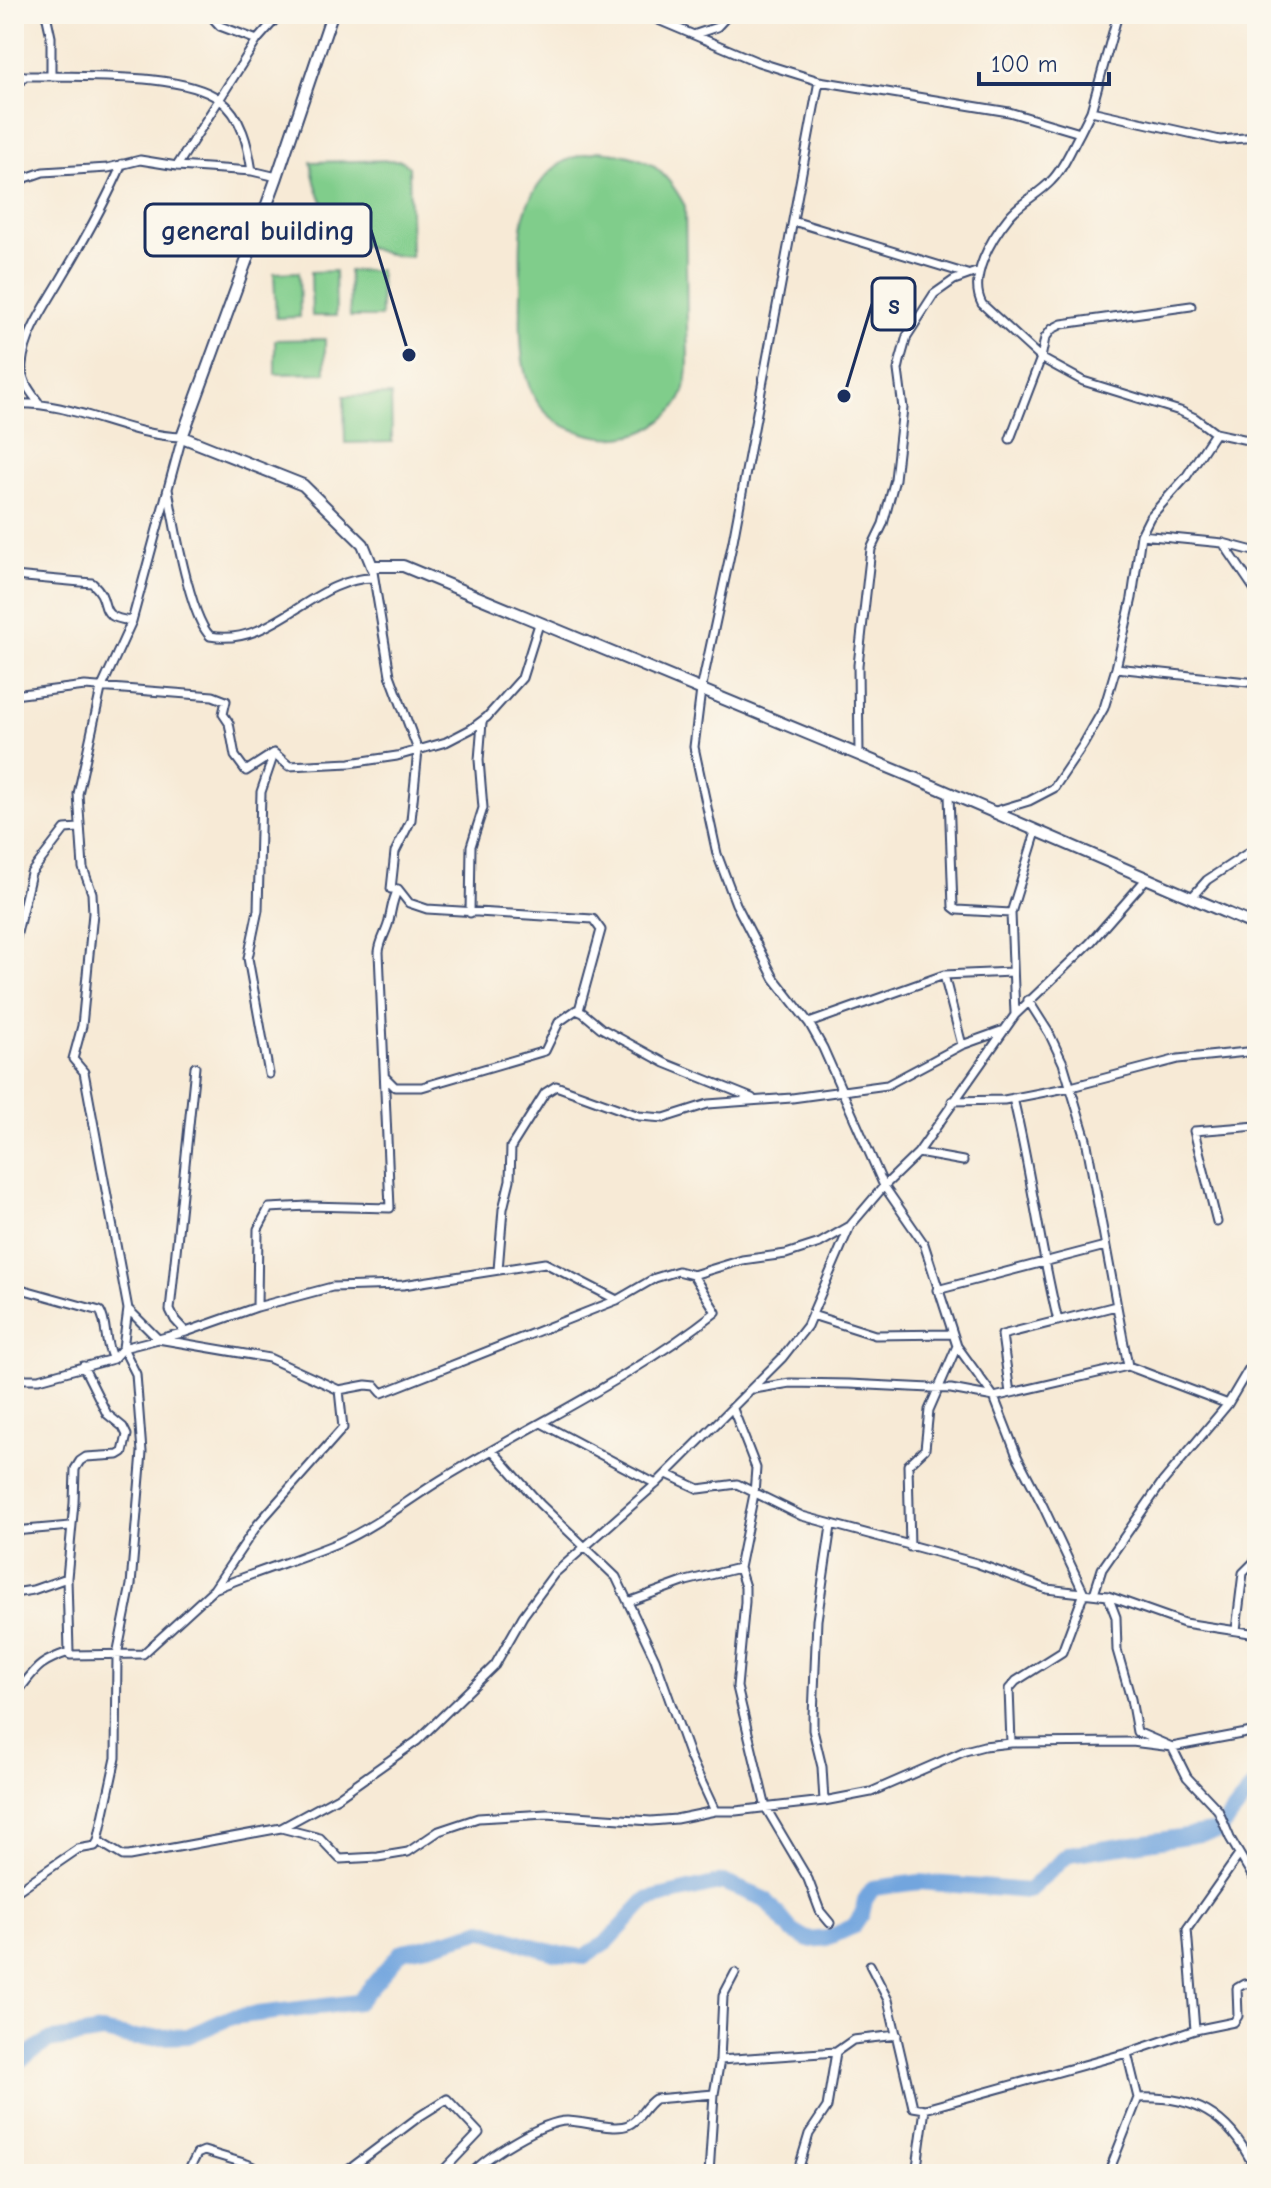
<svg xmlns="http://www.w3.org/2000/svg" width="1271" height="2188" viewBox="0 0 1271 2188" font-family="'Comic Neue',sans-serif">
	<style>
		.pitch { fill: #80cd8b; stroke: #4e7e74; stroke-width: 2 }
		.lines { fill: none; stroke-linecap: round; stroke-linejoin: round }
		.river { stroke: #72a5de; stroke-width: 16 }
		.street-casing { stroke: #3c4b70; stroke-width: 11 }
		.secondary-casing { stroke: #3c4b70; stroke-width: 14 }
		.street { stroke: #fff; stroke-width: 7 }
		.secondary { stroke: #fff; stroke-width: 10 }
		.leader { fill: none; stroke: #1b2f5e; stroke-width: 3 }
		.callout-dot { fill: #1b2f5e; stroke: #fbf7ec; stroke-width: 3 }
		.callout { fill: #fbf7ec; stroke: #1b2f5e; stroke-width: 3 }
		.callout-label { font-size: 28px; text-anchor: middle; font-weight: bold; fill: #1b2f5e }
	</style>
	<rect width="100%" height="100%" fill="#fbf7ec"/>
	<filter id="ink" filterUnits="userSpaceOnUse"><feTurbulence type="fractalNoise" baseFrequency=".0125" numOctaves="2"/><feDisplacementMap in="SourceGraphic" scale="16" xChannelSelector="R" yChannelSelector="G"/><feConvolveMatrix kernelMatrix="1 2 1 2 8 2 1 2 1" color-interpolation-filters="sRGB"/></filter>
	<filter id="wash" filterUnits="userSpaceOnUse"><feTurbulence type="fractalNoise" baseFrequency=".006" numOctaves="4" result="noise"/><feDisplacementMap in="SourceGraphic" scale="32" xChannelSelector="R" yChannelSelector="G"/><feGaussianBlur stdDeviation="1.8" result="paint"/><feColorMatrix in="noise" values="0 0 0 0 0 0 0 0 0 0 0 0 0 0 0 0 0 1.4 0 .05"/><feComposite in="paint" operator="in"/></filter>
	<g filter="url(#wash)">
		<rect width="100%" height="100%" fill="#f7ead6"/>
		<!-- pitch -->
		<path class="pitch" d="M599 151C645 155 663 165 685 206 686 245 686 284 687 322 687 346 691 372 683 395 676 413 650 432 632 435 610 440 593 437 572 429 513 407 521 338 521 286 521 253 516 214 538 186 556 161 570 157 599 151Z
			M401 160 409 167 411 257C352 254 319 219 311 162Z
			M380 270 381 317H350L349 271Z
			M335 271 336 316H312L311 272Z
			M299 272 300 317 276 318 274 273Z
			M325 339V373L275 374V340Z
			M391 395 392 442 345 443 344 396Z"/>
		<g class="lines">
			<!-- river -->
			<path class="river" d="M14 2064 48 2041 102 2032 134 2038 188 2036 232 2017 358 2002 402 1951 428 1946 483 1930 554 1953 584 1957 607 1942 646 1900 723 1882 765 1899 792 1931 809 1940 828 1938 854 1926 862 1914 865 1900 873 1888 920 1882 1028 1891 1069 1854 1219 1831 1257 1782"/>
		</g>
	</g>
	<g filter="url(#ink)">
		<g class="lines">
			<defs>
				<path id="street" d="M209 14 220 26 257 40
					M644 14 758 62 819 81 1009 112 1080 133 1091 111 1118 14
					M696 34 717 27 729 14
					M14 75 25 76 14 88
					M25 76H51V37L46 14
					M51 76C94 77 186 74 220 100 242 116 248 146 252 171
					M819 81 733 541 701 690 694 747 717 854 736 904 774 978 809 1023 823 1048 884 1186 924 1244 957 1346 994 1397 1017 1456 1043 1506 1084 1593 1062 1652 1016 1681 1009 1689 1011 1743
					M1091 111 1220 140 1257 137
					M1080 133C1071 149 1064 168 1051 181 1038 195 1019 203 1008 218 991 239 968 278 982 304L1041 358 1083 381 1180 411 1195 418 1215 433 1257 442
					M177 166 257 40 280 14
					M14 182 43 172 108 168 140 160 177 166 252 171 277 177
					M793 221 967 274
					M38 402C30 391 20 379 22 364 25 334 46 305 61 279 83 242 105 204 122 164
					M14 404C74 401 123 435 182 437L132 621 101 689 78 794 83 868 92 893 93 913 82 1026 73 1059 84 1072 128 1309 123 1348 136 1374 142 1452 131 1585 117 1655 116 1758 98 1841 95 1846 78 1849 14 1893
					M1010 439 1041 358 1045 338 1052 329 1062 324 1191 306
					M168 489C173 519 190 617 210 636 273 648 314 577 374 578
					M1141 535 1223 543 1257 552
					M1223 543 1257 593
					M14 576 92 583C115 603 92 616 132 621
					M1116 668 1257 683
					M14 695 85 686 213 696 226 701 223 714 229 723 235 756 246 771 274 753 289 766 350 763 397 756 446 742 471 729 487 717 522 678 539 624
					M859 755 858 665 871 549 883 524 895 479 903 408 898 370 900 361 907 336 934 294 954 280 979 271
					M949 795 953 907 957 910 1011 913
					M992 812 1029 801 1054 788 1083 745 1104 708 1116 668 1132 598 1141 535 1150 517 1186 477 1215 433
					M398 889 409 903 427 909 593 919 601 930 579 1010
					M1192 897 1207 880 1257 847
					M470 913 471 846 483 808 479 760 482 722
					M14 946 31 873 65 829 79 828
					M944 975 962 1045
					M1028 1000 1049 1033 1063 1063 1086 1139 1128 1366
					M1015 1014 1011 913 1036 832
					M809 1023 944 975 1012 972
					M269 1074 248 958 258 910 261 792 274 754
					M385 1077 395 1087H422L545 1051 559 1022 576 1010 583 1013 601 1028 665 1063 752 1098
					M1013 1098C1031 1172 1040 1248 1058 1321
					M952 1101 1004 1100 1071 1087 1178 1059 1257 1051
					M918 1153 963 1161
					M1257 1197V1203
					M1217 1222 1194 1131 1257 1126
					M498 1270 503 1209 510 1180 511 1147 545 1093 556 1086 639 1116 664 1118 708 1104 792 1098 887 1085 962 1045 1001 1031
					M14 1287 100 1311C108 1324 103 1341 113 1359
					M937 1290 1105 1246
					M257 1307 258 1229 269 1208 308 1206 390 1208 379 952C380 940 387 931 389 921 392 908 392 901 398 889H391L395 852 411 820 418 750 390 675 372 566
					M128 1309 158 1339 269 1358 339 1390 366 1385 376 1386 382 1393 617 1300 655 1278 678 1271 693 1275 742 1260 786 1254 820 1243 850 1226
					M812 1315 875 1335 953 1334
					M186 1332 175 1320 170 1310 195 1067
					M14 1379H39L113 1359 123 1348 186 1332 257 1307 332 1287 403 1285 545 1263 617 1300
					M754 1389 790 1383 849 1384 951 1389 994 1397 1128 1366 1228 1404
					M1010 1393 1002 1335 1116 1306
					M733 1409 756 1468 754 1494 739 1568 745 1587V1602L737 1687 766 1808 808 1879 820 1911 830 1923
					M543 1424 656 1484
					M493 1451 540 1504 616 1577 655 1659 690 1757 715 1811
					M667 1474 699 1489 737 1484 802 1516 976 1563 1047 1589 1108 1596 1184 1623 1257 1634
					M14 1531 70 1526
					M910 1547 908 1465 925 1449 929 1410 957 1346
					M214 1589C255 1572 299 1559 340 1542 378 1525 409 1499 444 1478 535 1423 633 1378 716 1312L693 1275
					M14 1593 33 1590 67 1578
					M1094 1594 1102 1569 1161 1484 1228 1404 1257 1355
					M1108 1596 1116 1617 1117 1650 1131 1699 1137 1732 1172 1747 1187 1777 1218 1810 1230 1838 1257 1884
					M628 1602 686 1581 739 1568
					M1236 1630 1243 1573 1257 1559
					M69 1652 67 1578 74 1503 75 1469 80 1461 86 1457 118 1455 123 1452 127 1435 123 1427 107 1414 83 1366
					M14 1696C36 1670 35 1663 69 1652L70 1655 143 1654 214 1589 258 1524 343 1428 339 1390
					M824 1801 822 1767 813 1730V1716L817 1620 831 1526
					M281 1828 338 1797 417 1741 495 1665 523 1616 554 1574 656 1484 782 1358 807 1326 850 1226 884 1186 918 1153 1015 1015 1090 943 1147 878
					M98 1841 123 1856H129L281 1828 320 1838 340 1859 378 1857 408 1852 439 1831 478 1818 547 1814 651 1821 676 1819 715 1811H736L824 1801 871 1792 965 1751 984 1746 1011 1743 1132 1742 1172 1747 1257 1731
					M870 1965 888 2000 913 2107 925 2109 1127 2053 1138 2098
					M1195 2030 1187 1929 1239 1855
					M1127 2053 1195 2030 1234 2022 1238 2016 1237 1988 1244 1984 1257 1983
					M720 2060 723 1996 735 1973
					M187 2174 197 2154 204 2151 247 2164 268 2174
					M343 2174 420 2116 447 2099 479 2133 440 2174
					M471 2174C487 2156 543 2121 567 2121 583 2121 614 2131 628 2125 640 2120 644 2106 655 2099L714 2094
					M709 2174 714 2094 720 2060 836 2052 853 2040 897 2035
					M797 2174 809 2134 827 2107 836 2052
					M916 2174 925 2109
					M1108 2174 1138 2098C1194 2096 1228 2114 1253 2165L1257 2163
					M1236 2174 1253 2165"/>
				<path id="secondary" d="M332 14 277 177 182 437 303 485 363 544 372 566H403L917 779 1257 926"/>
			</defs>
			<!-- street casing -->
			<use href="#street" class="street-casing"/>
			<!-- secondary casing -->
			<use href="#secondary" class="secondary-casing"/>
			<!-- street -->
			<use href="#street" class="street"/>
			<!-- secondary -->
			<use href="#secondary" class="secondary"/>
		</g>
	</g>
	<!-- callouts -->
	<path class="leader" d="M409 355L371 230M844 396L872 304"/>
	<g class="callout-dot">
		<circle cx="409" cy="355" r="8"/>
		<circle cx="844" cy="396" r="8"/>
	</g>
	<g class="callout">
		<rect x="145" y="204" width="226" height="52" rx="8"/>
		<rect x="872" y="278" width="43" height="52" rx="8"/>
	</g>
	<g class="callout-label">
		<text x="258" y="240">general building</text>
		<text x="894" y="314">s</text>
	</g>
	<!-- margin -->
	<rect width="1271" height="2188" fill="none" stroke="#fbf7ec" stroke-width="48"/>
	<!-- scale -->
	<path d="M979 72v12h130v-12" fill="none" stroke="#1b2f5e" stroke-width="4"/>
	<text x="991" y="72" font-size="24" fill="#1b2f5e" stroke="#fbf7ec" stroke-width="6" paint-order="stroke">100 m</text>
</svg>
